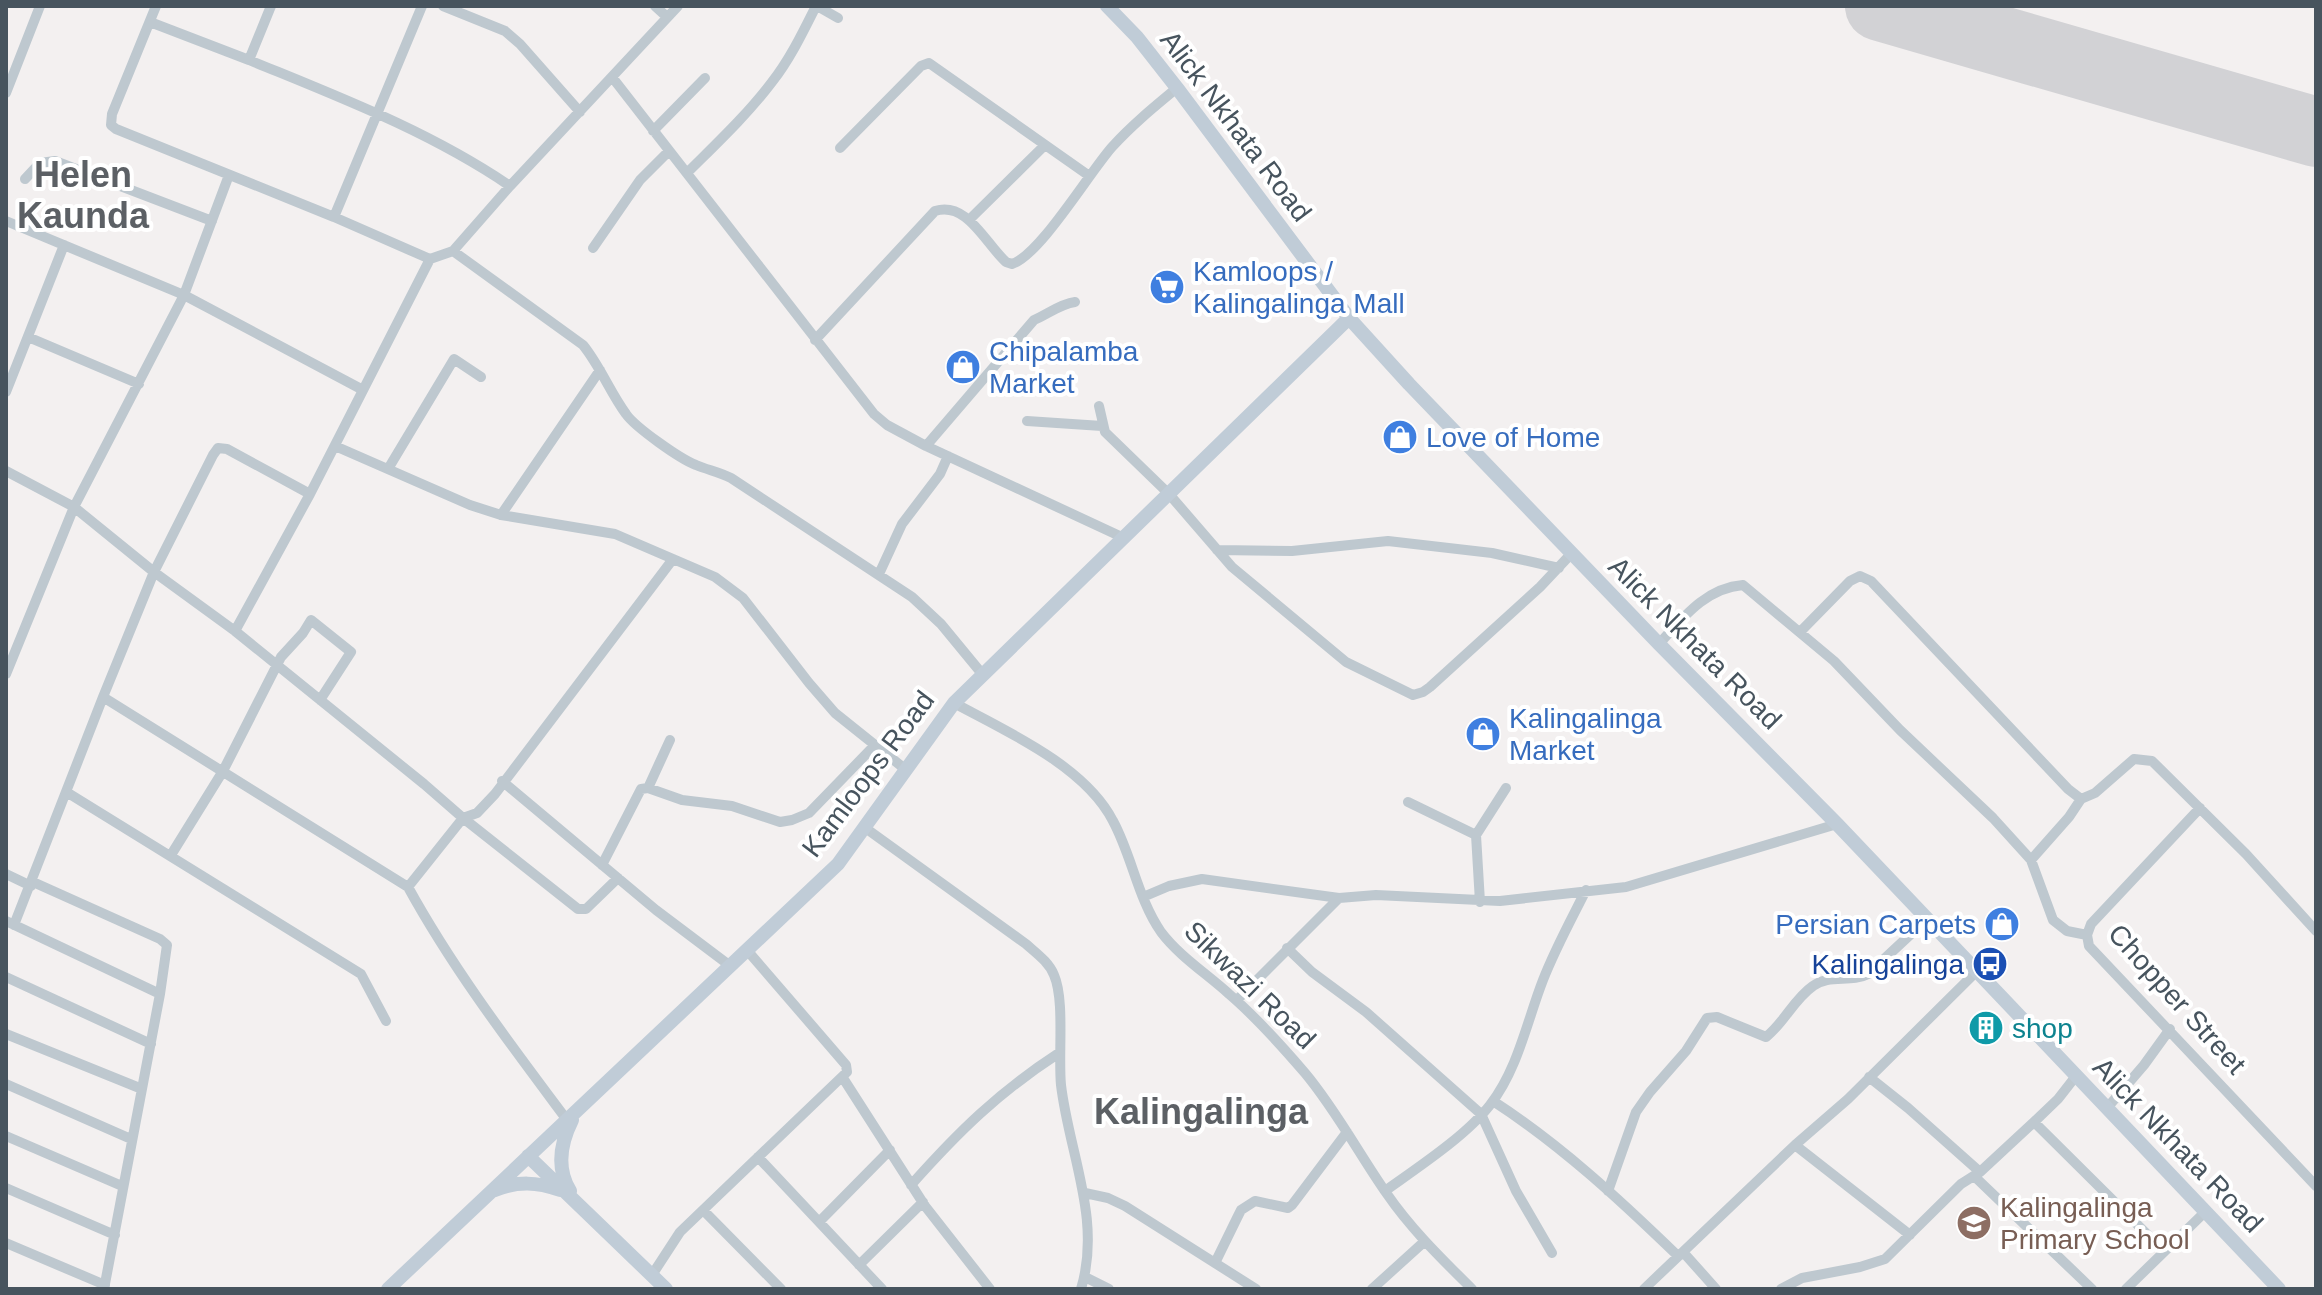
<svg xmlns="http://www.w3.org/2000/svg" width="2322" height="1295" viewBox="0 0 2322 1295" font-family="Arial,sans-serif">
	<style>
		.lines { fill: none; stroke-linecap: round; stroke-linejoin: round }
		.runway { stroke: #d2d2d5; stroke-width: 70 }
		.street { stroke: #bec8cf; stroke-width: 10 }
		.secondary { stroke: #c0ccd7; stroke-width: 14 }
		.labels { text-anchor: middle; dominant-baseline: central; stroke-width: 8; stroke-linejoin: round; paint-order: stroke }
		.street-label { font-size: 28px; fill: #47545e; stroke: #fff }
		.shop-label { font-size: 28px; fill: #366cbe; stroke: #fff; text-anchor: start }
		.transit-label { font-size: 28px; fill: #164399; stroke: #fff; text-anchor: end }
		.culture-label { font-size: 28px; fill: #0d838f; stroke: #fff; text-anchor: start }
		.education-label { font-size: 28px; fill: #785e54; stroke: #fff; text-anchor: start }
		.district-label { font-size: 36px; font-weight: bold; fill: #5c6065; stroke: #fff }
	</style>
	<rect width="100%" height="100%" fill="#f3f0f0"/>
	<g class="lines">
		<!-- runway -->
		<path class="runway" d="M1880 6 2316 132"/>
		<!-- street -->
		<path class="street" d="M156 6 112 114 111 125 116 129 334 217 430 259
			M443 6 505 31 520 44 580 112
			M655 6 667 17
			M817 6 838 18
			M150 22 249 60 271 6
			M249 60C339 97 429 131 510 186
			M612 77 874 414 887 425 926 446 1124 538
			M6 93 40 6
			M653 131 705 78
			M840 148 921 66 929 63 1088 175
			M687 173C716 144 747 115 772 82 790 59 803 32 816 6
			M25 179 40 163 55 161 212 221
			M334 217 422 6
			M969 220 1045 145
			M6 221 184 295 363 390
			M593 248 640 180 669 151
			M453 251 583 345C600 366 610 392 626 414 635 427 680 459 696 465 708 470 719 472 731 478L912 597 941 624 983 675
			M28 337 139 384
			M815 340 935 211C967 201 985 243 1006 262L1012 264C1040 255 1089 173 1112 147 1132 125 1154 107 1177 88
			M6 392 64 245
			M1099 406 1105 432 1169 494 1232 567 1346 662 1413 695 1423 692 1430 687 1540 587 1571 554
			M1027 421 1102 426
			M335 446 470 505 501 515 615 534 715 577 743 598 809 683 835 713 905 769
			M926 446 1034 320C1048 314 1060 304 1075 302
			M388 469 454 359 481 377
			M6 471 74 507 154 572 235 631 424 784 463 818 578 909H586L618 878
			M501 515 600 370
			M1217 550 1292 551 1388 541 1492 553 1559 568
			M879 574 902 524 940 474 948 456
			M235 631 310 494 430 259 453 251 510 186 678 6
			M1801 631 1850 581 1860 576 1871 581 2068 789 2081 799 2095 793 2134 759 2152 761 2246 854 2316 931
			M1659 644C1682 619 1705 588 1743 585L1834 661 1900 730 1993 818 2031 860 2069 817 2081 799
			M6 674 74 507 184 295 229 175
			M103 697 408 887
			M954 703C1006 731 1085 766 1113 821 1132 856 1138 899 1161 932 1179 956 1207 974 1229 994 1256 1017 1281 1045 1305 1073 1336 1110 1359 1154 1387 1194 1411 1229 1442 1259 1472 1289
			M502 781 656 910 729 965
			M648 788 670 740
			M68 793 361 974 386 1021
			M1408 802 1476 835
			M2200 808 2091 924 2087 935 2089 946 2316 1186
			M864 827 1026 944C1036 953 1049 962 1054 975 1065 1000 1058 1055 1061 1085 1069 1153 1102 1220 1081 1289
			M171 855 223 771 281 657 303 633 311 620 351 652 320 700
			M2031 860 2053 920 2067 931 2087 935
			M602 865 641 789 648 788 682 800 732 806 780 822 792 820 809 813 874 746
			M6 874 31 886
			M33 882 160 939 167 945 160 994 104 1289
			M1143 897 1169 886 1202 879 1339 898 1376 895 1500 901 1626 887 1837 824
			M1480 902 1476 835 1506 788
			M6 921 160 994
			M14 925 103 697 154 572 213 455 218 448 227 449 310 494
			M1287 948 1312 972 1366 1012 1481 1114 1516 1191 1552 1253
			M6 977 151 1044
			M1237 1000 1339 898
			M6 1034 142 1089
			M1869 1077 1908 1108 1980 1172
			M843 1078 925 1206 990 1289
			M6 1084 131 1139
			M1493 1101C1561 1145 1620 1200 1678 1256
			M2107 1108 2144 1065 2170 1029
			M567 1120C511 1045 453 969 408 887L463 818 477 813 495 794 673 559
			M2034 1122 2164 1251
			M6 1136 122 1186
			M1795 1145 1910 1235
			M758 1157 882 1289
			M1974 1176 2092 1289
			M911 1185C959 1131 999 1092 1059 1053
			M6 1188 115 1235
			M1385 1191C1417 1168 1466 1136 1490 1105 1518 1069 1527 1021 1543 980 1555 949 1571 920 1586 890
			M1608 1191 1636 1112 1650 1092 1686 1051 1707 1018 1717 1017 1766 1037C1784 1023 1794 999 1813 986 1829 974 1851 983 1868 974L1926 920
			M1085 1193 1108 1198 1125 1206 1256 1289
			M703 1210 781 1289
			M819 1222 890 1150
			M6 1243 105 1285
			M1683 1252 1716 1289
			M1215 1263 1237 1218 1241 1210 1255 1201 1288 1208 1292 1205 1347 1132
			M859 1265 923 1202
			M652 1275 680 1232 847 1072 846 1065 746 949
			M1085 1277 1109 1289
			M1372 1289 1425 1241
			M1644 1289 1795 1145 1848 1099 1976 972
			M1781 1289 1802 1278 1860 1267 1885 1259 1961 1184 1980 1172 2034 1122 2058 1099 2076 1076
			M2126 1289 2205 1212"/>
		<!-- secondary -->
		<path class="secondary" d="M1107 6 1137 37 1177 88 1349 318 1409 384 1659 644 1837 824 2279 1289
			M528 1156 666 1289
			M495 1190C518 1181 537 1182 560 1190
			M570 1191C556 1168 561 1142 572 1120
			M388 1289 838 864 954 703 1349 318"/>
	</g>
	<!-- icons -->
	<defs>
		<symbol id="supermarket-disc" viewBox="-11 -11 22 22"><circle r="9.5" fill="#3f7fe0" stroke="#fff"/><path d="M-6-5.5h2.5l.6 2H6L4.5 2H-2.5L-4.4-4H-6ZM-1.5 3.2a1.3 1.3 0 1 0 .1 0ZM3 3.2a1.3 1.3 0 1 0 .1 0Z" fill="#fff"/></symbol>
		<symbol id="shop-disc" viewBox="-11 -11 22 22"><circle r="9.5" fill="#3f7fe0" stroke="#fff"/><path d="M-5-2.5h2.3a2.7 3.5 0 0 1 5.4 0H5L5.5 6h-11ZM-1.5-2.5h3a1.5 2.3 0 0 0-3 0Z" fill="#fff"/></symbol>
		<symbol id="bus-disc" viewBox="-11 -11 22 22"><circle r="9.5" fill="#1a4fb4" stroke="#fff"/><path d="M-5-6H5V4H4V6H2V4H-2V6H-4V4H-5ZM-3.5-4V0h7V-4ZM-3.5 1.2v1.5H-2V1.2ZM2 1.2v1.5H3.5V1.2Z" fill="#fff"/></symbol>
		<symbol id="building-disc" viewBox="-11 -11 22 22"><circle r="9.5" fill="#0f9aa8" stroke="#fff"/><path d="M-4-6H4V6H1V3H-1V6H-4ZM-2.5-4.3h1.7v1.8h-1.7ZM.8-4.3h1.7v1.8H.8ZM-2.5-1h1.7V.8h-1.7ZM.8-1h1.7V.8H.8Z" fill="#fff"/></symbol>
		<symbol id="school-disc" viewBox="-11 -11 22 22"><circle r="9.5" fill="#8d6e63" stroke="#fff"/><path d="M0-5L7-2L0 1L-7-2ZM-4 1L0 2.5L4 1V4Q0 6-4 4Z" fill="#fff"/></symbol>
	</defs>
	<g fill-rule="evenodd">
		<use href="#supermarket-disc" x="1147" y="267" width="40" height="40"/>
		<use href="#shop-disc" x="943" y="347" width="40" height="40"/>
		<use href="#shop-disc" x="1380" y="417" width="40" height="40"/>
		<use href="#shop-disc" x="1463" y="714" width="40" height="40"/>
		<use href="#shop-disc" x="1982" y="904" width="40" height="40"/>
		<use href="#bus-disc" x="1970" y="944" width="40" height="40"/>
		<use href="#building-disc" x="1966" y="1008" width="40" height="40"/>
		<use href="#school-disc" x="1954" y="1203" width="40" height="40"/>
	</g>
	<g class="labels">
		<!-- street labels -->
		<g class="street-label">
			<text transform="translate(1236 126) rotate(53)">Alick Nkhata Road</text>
			<text transform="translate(1695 643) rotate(45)">Alick Nkhata Road</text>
			<text transform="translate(868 774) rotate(-53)">Kamloops Road</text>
			<text transform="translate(1250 985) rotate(44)">Sikwazi Road</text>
			<text transform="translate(2177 999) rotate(48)">Chopper Street</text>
			<text transform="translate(2178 1145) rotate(46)">Alick Nkhata Road</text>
		</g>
		<!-- shop labels -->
		<g class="shop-label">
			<text x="1193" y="271">Kamloops /<tspan x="1193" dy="32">Kalingalinga Mall</tspan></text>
			<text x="989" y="351">Chipalamba<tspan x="989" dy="32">Market</tspan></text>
			<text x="1426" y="437">Love of Home</text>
			<text x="1509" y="718">Kalingalinga<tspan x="1509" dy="32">Market</tspan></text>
			<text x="1976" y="924" text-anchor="end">Persian Carpets</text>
		</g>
		<!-- transit labels -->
		<g class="transit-label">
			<text x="1964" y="964">Kalingalinga</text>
		</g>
		<!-- culture labels -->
		<g class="culture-label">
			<text x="2012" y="1028">shop</text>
		</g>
		<!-- education labels -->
		<g class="education-label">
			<text x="2000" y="1207">Kalingalinga<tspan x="2000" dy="32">Primary School</tspan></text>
		</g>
		<!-- district labels -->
		<g class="district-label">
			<text x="83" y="174">Helen<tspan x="83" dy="41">Kaunda</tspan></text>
			<text x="1201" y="1111">Kalingalinga</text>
		</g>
	</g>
	<!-- border -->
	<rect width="2322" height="1295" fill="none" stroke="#47545e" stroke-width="16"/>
</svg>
